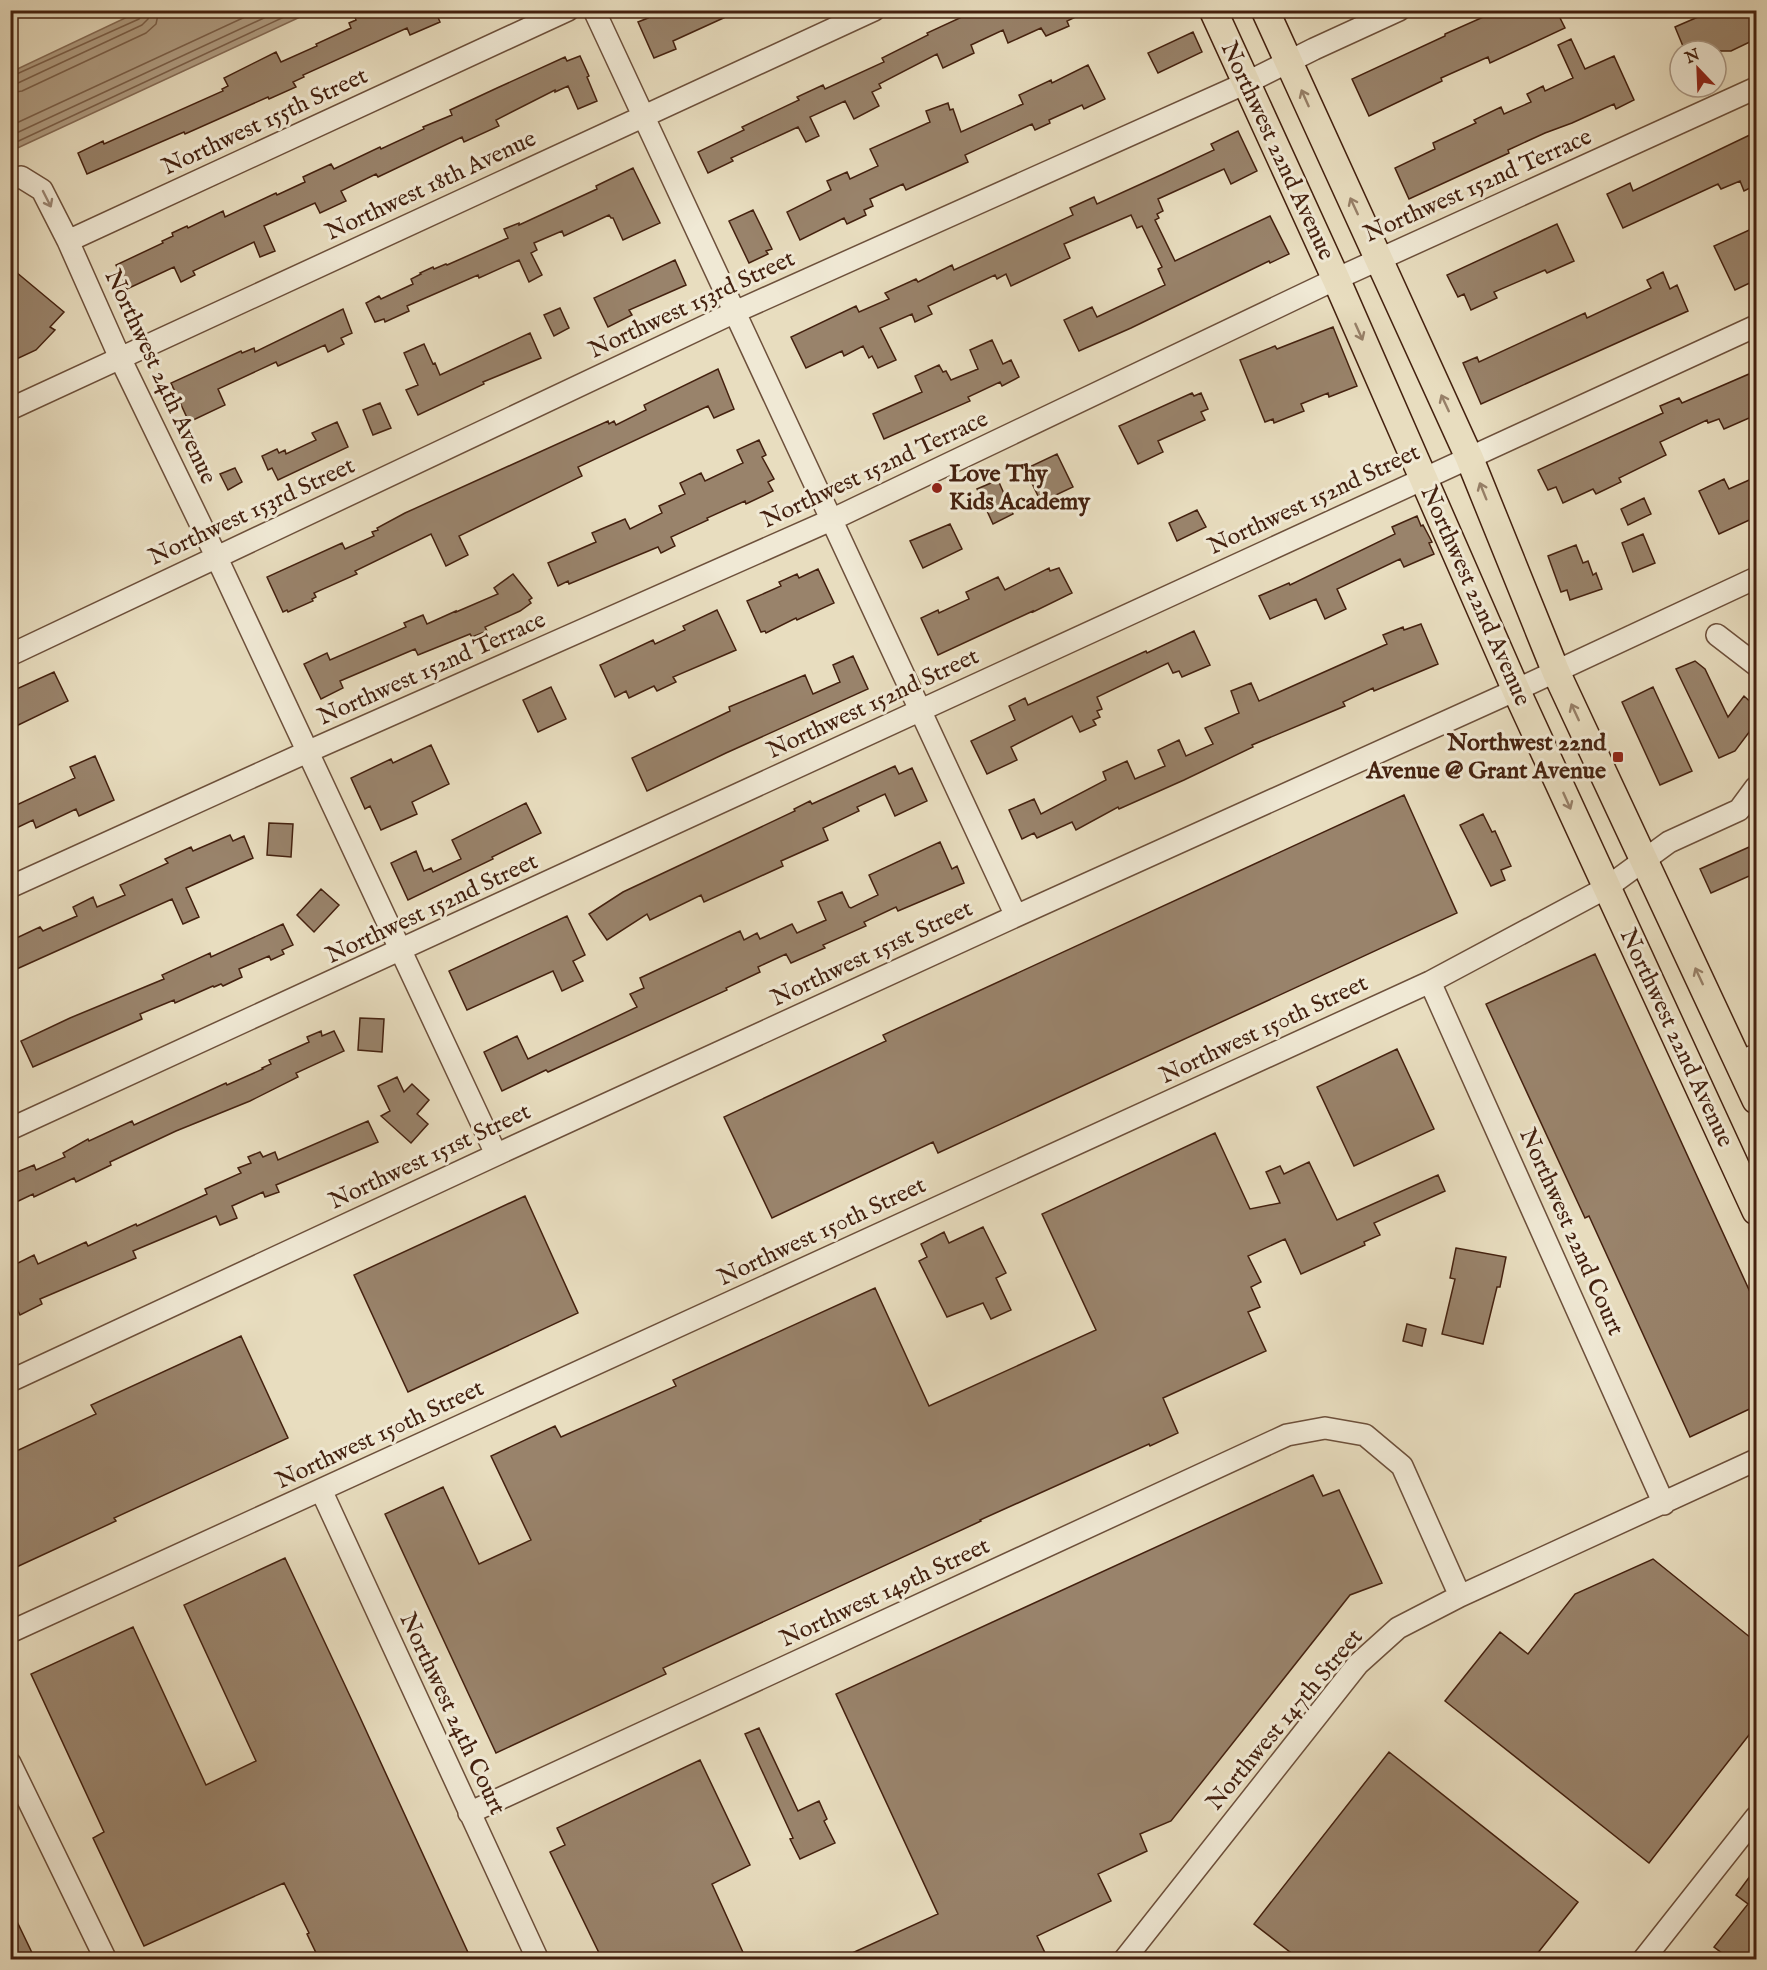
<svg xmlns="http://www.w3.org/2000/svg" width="1767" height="1970" viewBox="0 0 1767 1970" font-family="'IM FELL English',serif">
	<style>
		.water { fill: #b09d83; stroke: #856b55; stroke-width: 1.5 }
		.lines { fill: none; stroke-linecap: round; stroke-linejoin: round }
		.shore { stroke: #7a5f49; stroke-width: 1.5 }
		.building { fill: #99836b; stroke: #44210f; stroke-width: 1.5 }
		.minor-casing { stroke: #6d503b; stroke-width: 24 }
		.major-casing { stroke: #44210f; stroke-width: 30 }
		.minor { stroke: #f0e9d5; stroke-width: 21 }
		.major { stroke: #e8ddbf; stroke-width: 27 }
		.oneway { stroke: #967f67 }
		.oneway2 { stroke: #9a8572 }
		.poi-dot { fill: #8f2418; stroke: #f0e9d5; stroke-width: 2 }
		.labels { text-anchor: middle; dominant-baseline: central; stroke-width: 6; stroke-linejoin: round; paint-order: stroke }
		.street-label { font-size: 24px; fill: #44210f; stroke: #f0e9d5 }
		.poi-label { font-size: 24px; font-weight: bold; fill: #44210f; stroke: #f0e9d5; text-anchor: start }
	</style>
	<rect width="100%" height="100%" fill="#e8ddbf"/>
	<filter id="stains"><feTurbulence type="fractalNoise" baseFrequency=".00333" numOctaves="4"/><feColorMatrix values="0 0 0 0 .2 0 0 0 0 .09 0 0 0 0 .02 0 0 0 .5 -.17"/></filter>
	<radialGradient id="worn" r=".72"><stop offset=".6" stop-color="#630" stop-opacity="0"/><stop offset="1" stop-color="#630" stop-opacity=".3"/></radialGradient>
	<!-- water -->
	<path class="water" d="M142 10 313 11 11 151V72Z"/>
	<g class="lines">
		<!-- shore -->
		<path class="shore" d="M10 77 139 19 142 15V10
			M10 84 18 83 142 25 148 19 150 10
			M10 93 22 91 146 33 156 24 159 10
			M10 126 260 10
			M10 136 281 10
			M10 145 299 10"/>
	</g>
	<!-- building -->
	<path class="building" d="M352 10H435L440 22 410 35 407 28 303 75 304 77 293 82 296 87 269 99 268 97 185 134 184 132 87 174 78 153 103 141 104 144 223 91 222 89 228 86 224 78 276 52 281 62 317 46 316 44 351 28 349 23 356 20Z
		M644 10H741L673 41 676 49 654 58 638 22 648 18Z
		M977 10H1090L1067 21 1069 26 1046 36 1041 28 1008 43 1003 30 971 45 974 53 943 68 937 54 879 84 881 88 872 92 879 106 854 119 845 101 810 117 819 136 806 142 798 127 731 158 733 161 708 173 698 152 744 130 742 127 799 100 797 97 823 85 825 89 884 62 882 58 928 35 927 33Z
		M1499 10H1556L1565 28 1490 63 1488 57 1441 78 1442 81 1369 116 1352 79 1445 36V34Z
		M1714 10H1746L1756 33V39L1731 51H1685L1675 27Z
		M1193 32 1202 52 1158 73 1148 53Z
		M1571 39 1585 69 1614 56 1634 100 1616 109 1614 104 1572 123 1545 133 1508 150 1509 153 1409 199 1395 168 1435 149 1433 143 1476 123 1474 120 1501 107 1504 114 1531 102 1527 94 1543 86 1545 91 1573 78 1558 45Z
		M580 56 589 76 587 77 597 101 578 109 568 86 555 92V90L496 120 499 126 464 142 462 137 378 177 376 174 341 191 346 201 320 213 315 203 264 226 275 251 260 257 254 242 193 271 195 275 181 282 174 267 127 289 116 265 163 243 162 241 173 236 172 233 187 226 188 228 223 211 225 217 276 193 277 195 305 182 303 177 331 164 334 169 380 147 381 149 424 129 423 127 452 115 450 110 497 88 565 57 567 61Z
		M1088 65 1105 99 1084 109 1082 105 1049 120 1050 123 1035 130 1032 124 965 155 968 162 906 190 903 184 870 199 873 206 864 210 866 215 847 224 844 218 800 240 787 212 831 190 827 181 847 172 850 179 878 166 870 149 930 122 926 111 948 103 950 110 953 109 961 132 1023 104 1019 95 1051 80 1052 83Z
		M1238 131 1257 171 1231 184 1224 169 1158 199 1163 211 1157 214 1159 218 1155 220 1175 261 1270 216 1289 254 1270 263 1269 261 1131 328 1079 351 1064 320 1092 307 1097 317 1165 285 1158 269 1162 267 1142 226 1137 228 1131 215 1064 244 1070 258 1011 286 1006 274 997 279 995 275 928 306 932 314 915 322 912 314 880 328 896 360 878 368 872 356 869 358 863 346 844 356 842 351 806 368 791 337 856 306 859 312 889 299 885 293 916 279 918 282 952 265 954 270 1073 215 1070 208 1094 197 1097 204 1163 174 1214 150 1211 144Z
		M1756 132V185L1744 191 1740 181 1721 189 1718 184 1623 228 1607 194 1630 183 1633 191Z
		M633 168 660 223 623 240 613 218H611L609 215 564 236 562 231 534 243 537 250 531 253 542 275 529 282 519 260 479 278 478 275 407 306 409 311 385 322 384 319 375 322 366 303 379 296 381 299 413 284 411 279 421 274 420 273 433 267 434 269 446 264 447 265 508 238 504 229 519 223V225L597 189 596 186Z
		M753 210 772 249 766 251 768 254 749 263 729 221Z
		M1557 224 1574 261 1547 273 1545 270 1494 292 1497 298 1471 310 1464 294 1458 297 1447 275Z
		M1756 227V280L1735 290 1714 246Z
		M675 260 686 285 629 310 632 315 608 327 594 298Z
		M10 267 64 312 50 327 55 330 36 350 10 362Z
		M1663 272 1670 289 1677 285 1688 311 1481 404 1463 363 1477 357 1479 362 1585 313 1587 318 1651 288 1647 280Z
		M560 308 569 328 554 336 544 315Z
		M343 309 352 333 341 338 344 344 328 352 325 345 278 366 276 362 218 389 225 405 189 422 171 383 241 351 242 353 254 348 255 352Z
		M1333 327 1357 386 1329 397 1328 393 1301 404 1304 411 1274 423 1273 419 1265 422 1240 360 1275 346 1277 349Z
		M530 333 541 358 483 382 484 384 418 415 406 390 418 385 404 353 424 344 433 364 435 363 440 375Z
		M992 340 1003 364 1011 360 1019 377 1002 386 1000 382 968 397 970 401 884 439 873 414 922 392 915 376 939 365 943 372 946 371 951 380 978 369 970 350Z
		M718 369 734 409 714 418 708 406 578 467 582 476 459 536 468 555 446 566 431 534 355 571 357 574 314 593 316 597 312 599 313 601 288 612 287 610 283 612 267 577 342 543 345 549 374 536 372 532 378 530 377 528 405 513 608 421 609 424 614 421 616 425 646 410 644 405Z
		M1756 371V415L1724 429 1719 419 1708 423 1707 420 1660 442 1666 455 1619 478 1621 482 1596 494 1593 489 1563 503 1556 487 1548 490 1538 470 1663 413 1660 406 1679 398 1682 403Z
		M1192 393 1194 396 1201 393 1208 409 1201 412 1205 420 1158 441 1163 452 1138 464 1119 426Z
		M380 403 391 428 373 435 363 410Z
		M337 422 348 447 278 480 272 468 268 470 262 456 277 449 279 453 285 450 286 454 316 440 312 433Z
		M759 440 766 455 762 457 774 479 768 482 773 491 746 504 745 501 707 518 708 520 671 537 675 546 661 553 658 547 569 584 568 581 558 586 548 563 596 542 592 533 625 519 630 529 662 513 659 506 685 494 680 483 701 473 705 481 743 463 737 450Z
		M1057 454 1073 487 1041 502 1025 469Z
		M235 468 242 482 228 490 220 474Z
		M1756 477V517L1719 534 1699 491 1724 479 1729 489Z
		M998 480 1013 514 993 524 977 489Z
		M1644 498 1651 514 1628 525 1621 509Z
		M1197 510 1206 527 1177 541 1169 523Z
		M1417 516 1421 526 1423 525 1432 542 1429 543 1434 554 1404 567 1400 559 1337 589 1346 609 1325 619 1316 599 1270 619 1259 596 1289 583 1290 585 1395 534 1392 527Z
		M950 524 962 549 923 568 910 541Z
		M1643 534 1655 563 1633 572 1622 543Z
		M1576 545 1583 563 1588 561 1593 575 1596 573 1602 589 1570 600 1567 590 1561 592 1548 556Z
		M1049 568 1050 571 1059 568 1072 593 1033 612V611L938 655 921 618 938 610 939 613 969 599 966 592 998 577 1005 590Z
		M818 569 834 603 797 620 796 618 766 633 765 631 761 632 747 601 781 586 779 582 797 574 799 578Z
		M513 574 532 598 529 600 531 603 520 611 485 627 487 631 472 637 470 634 418 655 415 649 340 681 343 688 321 699 304 664 327 653 330 660 406 627 404 623 423 615 427 624 456 611V612L498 594 494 588Z
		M717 610 736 650 673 677 676 682 657 691 654 686 629 698 626 691 615 697 600 665 653 640 655 644 685 630 683 626Z
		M1421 624 1438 664 1374 691 1373 688 1343 702 1345 706 1252 745 1253 747 1184 780 1119 809 1118 807 1076 830 1072 822 1037 838 1034 833 1022 839 1009 810 1034 799 1041 814 1106 780 1103 772 1127 761 1135 779 1165 766 1158 750 1179 740 1186 756 1213 744 1205 728 1239 713 1231 691 1251 683 1259 701 1387 644 1383 635 1403 627 1404 630Z
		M1194 631 1210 665 1182 677 1179 671 1173 673 1168 663 1097 697 1102 709 1097 711 1100 717 1093 720 1096 725 1080 732 1072 716 1011 747 1017 760 987 774 971 741 1015 720 1009 706 1025 698 1028 705 1146 651 1147 653Z
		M853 656 868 689 726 753 647 791 632 758 730 711 729 707 805 675 813 694 840 682 833 665Z
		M1695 661 1705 669 1728 717 1744 696 1756 707V723L1735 751 1719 758 1676 669Z
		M54 672 68 701 10 729V692Z
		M551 687 566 719 538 732 523 700Z
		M1653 687 1692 771 1660 785 1622 702Z
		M431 745 449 784 412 802 417 814 381 830 370 806 365 809 351 778 391 759 393 763Z
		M95 756 114 800 79 816 76 809 36 828 33 820 10 831V808L75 778 70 767Z
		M895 766 899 774 912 768 927 801 895 816 885 794 857 807 859 811 823 828 828 840 781 861 783 866 704 902 701 895 650 920 647 914 607 940 589 914 623 892 795 811 794 809 810 801 812 804Z
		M1404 795 1457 913 938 1153 933 1142 772 1218 724 1117 886 1041 883 1035Z
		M526 803 541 833 492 857 493 859 408 900 391 863 416 851 424 871 431 868 433 872 461 859 452 840Z
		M1483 814 1492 832 1495 831 1511 866 1501 870 1505 880 1491 886 1460 825Z
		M269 823 293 824 291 857 267 855Z
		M230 835 233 841 244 836 253 858 186 888 199 917 183 924 172 899 10 972V941L40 927 43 931 77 916 73 907 93 897 97 907 125 895 120 885 168 863 165 859 191 847 193 851Z
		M940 842 952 869 957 866 964 883 898 911 896 907 864 922 866 926 823 945 825 948 791 963 786 954 758 967 760 972 726 988 727 990 548 1072 546 1070 502 1091 484 1052 517 1036 528 1059 637 1007 630 994 644 988 640 978 740 931 744 940 757 933 760 939 792 924 797 933 826 920 818 902 842 892 849 907 851 908 878 895 869 875Z
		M1756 844V873L1711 893 1700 869Z
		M321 889 339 905 314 932 297 915Z
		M567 916 585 955 573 961 583 981 562 991 553 971 467 1010 449 971Z
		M283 924 293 945 282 950 284 954 271 960 269 956 239 969 242 977 223 986 221 984 214 987 213 986 175 1003 174 1000 140 1014 142 1019 33 1067 21 1041 70 1018 164 979 162 975 210 953 211 957Z
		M1595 954 1756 1305V1406L1690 1437 1589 1216 1585 1218 1486 1004Z
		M360 1018 384 1019 382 1052 358 1050Z
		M321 1031 322 1036 334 1031 344 1051 296 1073 298 1077 250 1101 176 1131 110 1162 111 1165 76 1182 74 1178 34 1197 33 1194 10 1205V1175L34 1165 36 1170 65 1157 63 1153 88 1139 89 1141 132 1121 134 1125 226 1083 227 1085 263 1069 262 1068 271 1064 269 1060 309 1042 307 1037Z
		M1397 1049 1434 1129 1354 1166 1317 1087Z
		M397 1077 404 1092 412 1084 429 1100 417 1114 428 1124 411 1143 381 1116 390 1111 378 1086Z
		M368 1121 378 1142 276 1185 279 1192 265 1197 263 1192 232 1206 237 1218 220 1225 216 1216 133 1251 136 1258 40 1299 42 1304 20 1315 10 1294V1267L34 1255 38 1264 86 1242 88 1246 136 1224 137 1226 207 1194 205 1189 241 1173 238 1168 251 1163 248 1157 260 1152 263 1157 275 1152 278 1160Z
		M1215 1133 1250 1209 1280 1203 1266 1172 1280 1166 1284 1174 1309 1162 1337 1220 1438 1175 1445 1191 1374 1223 1380 1235 1364 1242 1365 1245 1301 1274 1285 1239 1248 1256 1261 1282 1251 1287 1260 1307 1248 1312 1266 1351 1163 1398 1178 1433 1150 1446 1149 1444 980 1520 981 1521 663 1668 666 1674 496 1753 385 1514 443 1487 479 1564 531 1540 491 1456 555 1426 561 1437 676 1386 673 1380 875 1288 929 1406 1096 1330 1042 1214Z
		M525 1196 578 1313 408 1392 354 1275Z
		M983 1227 1006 1273 996 1278 1011 1310 991 1319 983 1303 947 1317 919 1261 927 1257 921 1244 944 1232 949 1243Z
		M1456 1248 1506 1257 1500 1287H1497L1483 1344 1442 1334 1455 1279 1450 1278Z
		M1407 1324 1426 1329 1422 1346 1403 1341Z
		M241 1336 288 1438 114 1518 116 1521 10 1570V1454L96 1414 91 1405Z
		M1313 1475 1323 1496 1339 1490 1382 1583 1350 1595 1171 1821 1140 1834 1147 1851 1098 1874 1111 1901 1037 1936 1048 1959H839L938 1914 836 1694Z
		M285 1558 358 1713 471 1959H319L307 1934 309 1933 284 1883 144 1946 93 1838 104 1832 31 1674 133 1627 206 1785 256 1761 184 1605Z
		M1653 1559 1756 1642V1726L1649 1863 1445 1701 1500 1632 1528 1654 1575 1594Z
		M759 1728 798 1811 819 1801 827 1819 824 1821 835 1843 800 1859 790 1839 793 1838 745 1734Z
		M1389 1752 1578 1902 1533 1959H1299L1254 1924Z
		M700 1760 750 1865 712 1884 746 1959H602L550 1852 565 1845 557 1828Z
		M1756 1868V1959H1730L1714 1947 1748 1904 1736 1895Z
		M10 1907 35 1959H10Z"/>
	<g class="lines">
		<defs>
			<path id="minor" d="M594 10 1016 916
				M10 179 21 177 42 190 68 241 120 358 216 556 496 1154
				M68 241 568 10
				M10 409 874 10
				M1717 635 1756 665
				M10 655 735 312 1246 83 1314 49 1399 10
				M10 887 307 752 831 520 1336 279 1756 88
				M1430 982 1664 1504
				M1739 1062 1756 1055
				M10 1129C594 864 1174 592 1756 326
				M10 1381 515 1146 1016 916 1516 690 1756 578
				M321 1490 538 1960
				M10 1632 1430 982 1606 888 1669 842 1739 810 1756 787
				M10 1763 106 1960
				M469 1813 1287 1435 1325 1428 1365 1435 1402 1466 1460 1596
				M1124 1960 1358 1664 1398 1628 1460 1596 1756 1460
				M1643 1960 1756 1817"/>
			<path id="major" d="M1213 10 1336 279 1516 690 1756 1211
				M1265 10 1469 457 1556 672 1756 1100"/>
		</defs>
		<!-- minor casing -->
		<use href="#minor" class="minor-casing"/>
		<!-- major casing -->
		<use href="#major" class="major-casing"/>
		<!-- minor -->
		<use href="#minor" class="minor"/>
		<!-- major -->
		<use href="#major" class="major"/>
	</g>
	<!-- one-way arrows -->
	<defs><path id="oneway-shaft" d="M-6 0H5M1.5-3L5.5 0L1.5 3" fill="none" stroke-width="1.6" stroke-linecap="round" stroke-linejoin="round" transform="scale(1.5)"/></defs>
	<g class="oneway">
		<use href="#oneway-shaft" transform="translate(1305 98) rotate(-114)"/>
		<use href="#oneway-shaft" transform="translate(1354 206) rotate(-115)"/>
		<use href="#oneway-shaft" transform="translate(1359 332) rotate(66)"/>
		<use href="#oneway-shaft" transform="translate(1445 403) rotate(-115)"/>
		<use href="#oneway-shaft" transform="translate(1483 491) rotate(-112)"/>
		<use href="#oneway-shaft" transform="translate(1575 712) rotate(-115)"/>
		<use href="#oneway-shaft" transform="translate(1567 801) rotate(66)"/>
		<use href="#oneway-shaft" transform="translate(1699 976) rotate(-115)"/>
	</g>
	<use class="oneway2" href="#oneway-shaft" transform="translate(47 199) rotate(63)"/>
	<!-- markers -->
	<g class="poi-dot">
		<circle cx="937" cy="488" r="6"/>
		<rect x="1612" y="751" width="12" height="12" rx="3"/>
	</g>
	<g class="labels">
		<!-- street labels -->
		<g class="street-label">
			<text transform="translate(265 122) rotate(-25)">Northwest 155th Street</text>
			<text transform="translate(1277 151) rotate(65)">Northwest 22nd Avenue</text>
			<text transform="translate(431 186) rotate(-25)">Northwest 18th Avenue</text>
			<text transform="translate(1478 186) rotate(-24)">Northwest 152nd Terrace</text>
			<text transform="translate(692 305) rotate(-25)">Northwest 153rd Street</text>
			<text transform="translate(160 377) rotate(65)">Northwest 24th Avenue</text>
			<text transform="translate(875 470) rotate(-25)">Northwest 152nd Terrace</text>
			<text transform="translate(1314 500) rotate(-25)">Northwest 152nd Street</text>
			<text transform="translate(252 512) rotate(-25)">Northwest 153rd Street</text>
			<text transform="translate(1475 596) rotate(66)">Northwest 22nd Avenue</text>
			<text transform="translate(432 669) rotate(-24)">Northwest 152nd Terrace</text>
			<text transform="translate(873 704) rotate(-25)">Northwest 152nd Street</text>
			<text transform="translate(432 909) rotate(-25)">Northwest 152nd Street</text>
			<text transform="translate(872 954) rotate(-25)">Northwest 151st Street</text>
			<text transform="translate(1264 1030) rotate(-25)">Northwest 150th Street</text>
			<text transform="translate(1676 1038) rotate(65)">Northwest 22nd Avenue</text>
			<text transform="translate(430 1157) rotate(-25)">Northwest 151st Street</text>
			<text transform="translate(822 1232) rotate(-25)">Northwest 150th Street</text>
			<text transform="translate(1571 1232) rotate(66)">Northwest 22nd Court</text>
			<text transform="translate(380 1435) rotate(-25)">Northwest 150th Street</text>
			<text transform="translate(885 1593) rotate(-25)">Northwest 149th Street</text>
			<text transform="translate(452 1714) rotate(65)">Northwest 24th Court</text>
			<text transform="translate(1285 1720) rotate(-50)">Northwest 147th Street</text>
		</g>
		<!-- poi labels -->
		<g class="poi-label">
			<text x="949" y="474">Love Thy<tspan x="949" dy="28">Kids Academy</tspan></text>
			<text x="1606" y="743" text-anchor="end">Northwest 22nd<tspan x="1606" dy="28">Avenue @ Grant Avenue</tspan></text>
		</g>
	</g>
	<!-- margin -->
	<rect width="1767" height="1970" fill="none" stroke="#e8ddbf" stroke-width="36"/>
	<rect x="12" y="12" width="1743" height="1946" fill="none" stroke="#44210f" stroke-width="3"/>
	<rect x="18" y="18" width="1731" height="1934" fill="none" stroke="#44210f" stroke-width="1.5"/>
	<!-- north arrow -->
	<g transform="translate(1698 69) rotate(337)"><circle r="28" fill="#f0e9d5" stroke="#ab9986" stroke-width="1.5"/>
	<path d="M0-4.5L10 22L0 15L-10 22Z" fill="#8f2418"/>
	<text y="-9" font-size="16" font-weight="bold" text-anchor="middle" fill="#44210f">N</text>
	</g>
	<rect width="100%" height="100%" filter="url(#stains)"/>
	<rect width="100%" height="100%" fill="url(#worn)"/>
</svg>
